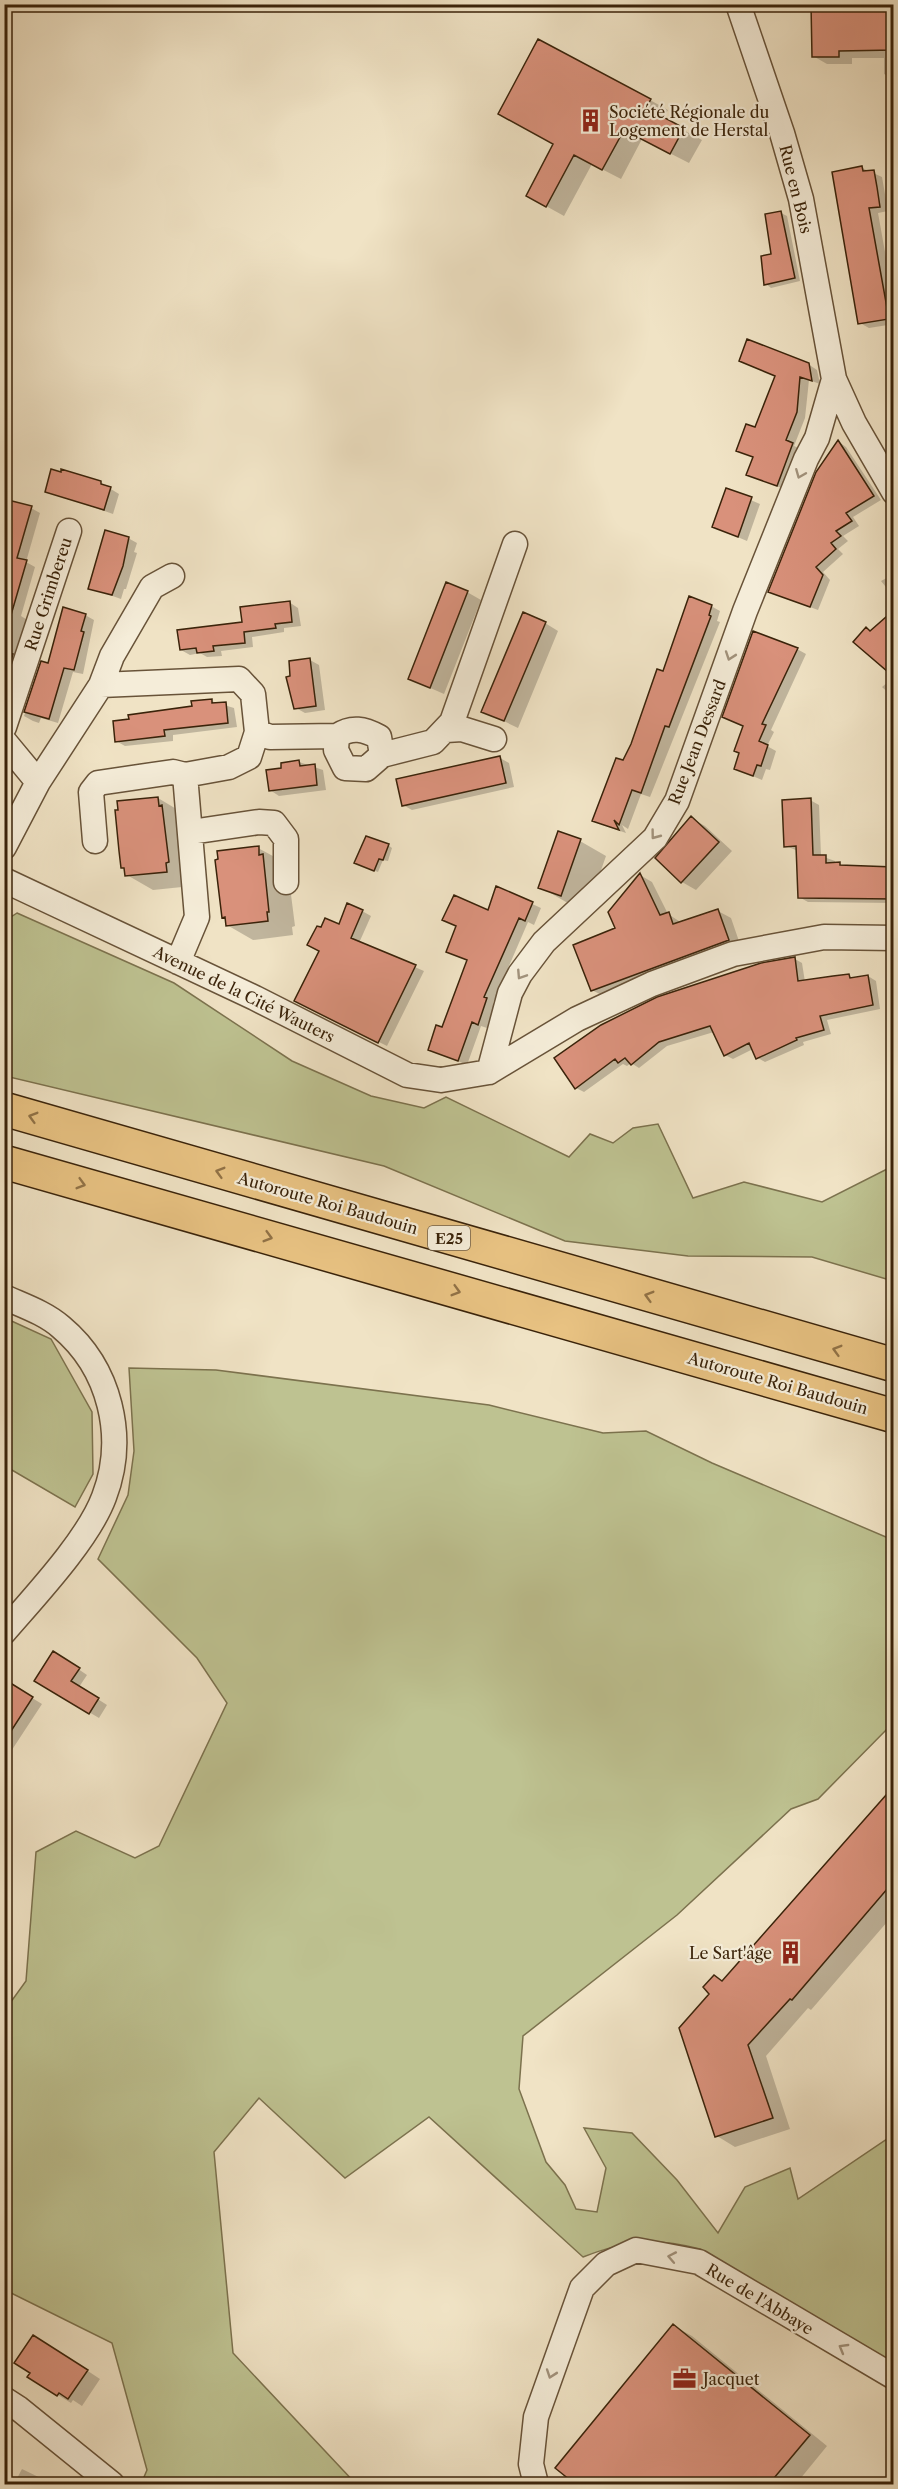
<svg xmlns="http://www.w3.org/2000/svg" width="898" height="2489" viewBox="0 0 898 2489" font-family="'Libre Caslon Text',serif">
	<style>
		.green { fill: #bec291; stroke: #7c724e; stroke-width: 1.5 }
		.shadow { fill: #0003 }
		.building { fill: #d9917b; stroke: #3a230a; stroke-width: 1.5 }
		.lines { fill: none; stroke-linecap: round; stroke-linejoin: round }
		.minor-casing { stroke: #685339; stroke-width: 27 }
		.highway-casing { stroke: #3a230a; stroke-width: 36 }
		.minor { stroke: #f5edd9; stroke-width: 24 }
		.highway { stroke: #e8c282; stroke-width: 33 }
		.oneway { stroke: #a1927c }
		.oneway2 { stroke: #917246 }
		.labels { text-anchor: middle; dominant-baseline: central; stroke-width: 4.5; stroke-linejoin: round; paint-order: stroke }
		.shield { fill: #f5edd9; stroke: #726048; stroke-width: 1.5 }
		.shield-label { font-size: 15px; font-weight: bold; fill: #3a230a }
		.poi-label { font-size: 16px; fill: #3a230a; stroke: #f5edd9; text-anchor: start }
		.street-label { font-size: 16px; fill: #3a230a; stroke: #f5edd9 }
	</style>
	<rect width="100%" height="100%" fill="#f0e3c5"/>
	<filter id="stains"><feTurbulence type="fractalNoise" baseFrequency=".00333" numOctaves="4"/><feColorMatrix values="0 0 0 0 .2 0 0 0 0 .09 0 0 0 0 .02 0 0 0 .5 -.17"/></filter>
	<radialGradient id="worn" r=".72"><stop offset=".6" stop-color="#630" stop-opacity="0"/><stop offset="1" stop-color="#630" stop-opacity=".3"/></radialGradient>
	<!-- green -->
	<path class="green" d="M17 913 174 983 292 1061 371 1096 424 1108 446 1097 569 1157 590 1134 613 1143 633 1128 658 1124 693 1198 744 1182 822 1202 893 1166V1281L812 1257 688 1256 565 1241 384 1166 5 1076V921Z
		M5 1318 51 1339 92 1412 93 1474 75 1507 5 1466Z
		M129 1368 216 1370 489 1405 603 1433 646 1431 712 1463 893 1540V1723L818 1799 791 1809 677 1915 523 2036 519 2089 546 2162 565 2185 576 2209 597 2212 606 2168 584 2128 632 2133 677 2180 718 2233 745 2187 790 2168 798 2199 893 2135 894 2357 891 2362 700 2249C653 2237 627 2240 583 2257L429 2117 345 2178 259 2098 214 2152 233 2353 356 2484H141L147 2470 112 2343 5 2290V2010L26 1981 36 1852 76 1831 135 1858 159 1846 227 1703 197 1658 98 1559 128 1495 134 1451Z"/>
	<!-- shadow -->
	<path class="shadow" d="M894 4V79L884 74V58H852V64H827L813 56Z
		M650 100 668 110 663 119 702 140 689 163 642 139 621 179 592 164 564 216 546 206 555 144Z
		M862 168 882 177 888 211 878 213 894 302V324L869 328 860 323Z
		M781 213 787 216 800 281 771 288 766 284Z
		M808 364 817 370 820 384 809 380 805 418 794 446 801 449 786 490 748 474 755 458 738 450 756 429 776 377Z
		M839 442 846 447 881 500 853 517 859 526 843 536 848 541 838 549 843 554 823 572 830 580 818 610 778 595Z
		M62 474 101 483 119 494 113 514 47 491Z
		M727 490 760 504 747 541 714 527Z
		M31 508 40 513 26 562 35 567 21 616 29 621 4 708V512Z
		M128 538 137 543 134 552 137 553 126 589H124L121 599 90 588Z
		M894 574V597L881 581Z
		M467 592 481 600 444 694 410 679Z
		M289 602 298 608 301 626 284 628V632L252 637 253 647 221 651 222 656 207 657 200 653 190 655 181 650Z
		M711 606 720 611 717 621 720 622 650 797 641 794 628 829 622 825 626 833 603 825 594 820Z
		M85 615 94 620 83 674 73 672 58 723 41 718 39 723 33 721 24 716 42 663 49 665Z
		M545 623 558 631 518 728 483 711Z
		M797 649 806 654 771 730 774 732 767 746 776 751 770 770 766 769 762 780 736 769 744 727 724 717Z
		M310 660 319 665 325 710 305 713 296 708Z
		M894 677V698L882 687Z
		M211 701 234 708 237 727 173 735V741L125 746 116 741Z
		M500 758 509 763 514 787 412 810 403 805Z
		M299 762 323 770 326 790 279 796 270 790 283 769Z
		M158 798 183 813 192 886 153 890 127 875 120 811Z
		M810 800 819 805 821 856 835 861V865L886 868 887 862 894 863V903L808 902 799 897 798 851 786 846Z
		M691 818 705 826 732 851 696 890 682 882 657 858Z
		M559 833 580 841 606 856 587 910 566 902 540 887Z
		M388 845 392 848 388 861 383 860 378 872 360 865Z
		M258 848 284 862 288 871 295 926 292 927 293 935 253 940 227 925V919L223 917 220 861Z
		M640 875 652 882 668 914 682 923 718 911 731 918 741 947 605 997 592 990Z
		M497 888 541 908 534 925 528 922 493 1003 495 1005 487 1028 481 1026 467 1065 430 1049 443 1029 468 961 448 951 489 912Z
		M362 911 371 916 359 943 424 971 387 1046 305 1005 320 950 339 926Z
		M795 959 802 963 805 982 849 976 854 979 868 976 876 981 880 1009 827 1020 831 1034 803 1042 804 1045 765 1062 758 1058 753 1049 733 1059 725 1055 714 1032 667 1046 639 1068 631 1063 627 1066 623 1064 584 1092 576 1088 556 1059Z
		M62 1658 87 1675 79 1687 107 1705 99 1718 36 1681Z
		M19 1690 42 1704 4 1762V1692Z
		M894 1788V1914L811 2010 808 2008 766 2056 790 2129 735 2147 717 2136 723 1982Z
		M674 2326 692 2336 827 2446 796 2484H577L557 2468Z
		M47 2344 100 2379 82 2406 73 2400 71 2403 29 2377Z
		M22 2469 53 2484H14Z"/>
	<!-- building -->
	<path class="building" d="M811 4H894V50L839 51V57H812Z
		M538 39 651 99 646 108 684 128 670 154 624 130 602 170 574 155 546 207 526 196 553 144 498 114Z
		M862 166 863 171 874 170 877 187 880 207 869 208 889 319 858 324 832 172Z
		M781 211 795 278 764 285 761 256 771 254 765 214Z
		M747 339 809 363 812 381 800 377 797 412 786 440 793 443 777 486 746 475 753 457 736 451 746 424 755 427 775 376 739 361Z
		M838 440 874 496 846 513 852 521 836 531 841 536 831 543 836 549 816 567 823 575 810 607 768 592 816 472Z
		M51 469 61 472V469L101 481V484L111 487 104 510 45 492Z
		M726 488 752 497 738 537 712 527Z
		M4 499 32 506 17 558 27 560 9 622 4 621Z
		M105 530 129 537 123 566 112 595 88 589Z
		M446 582 468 591 430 688 408 679Z
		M689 596 712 605 709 615 711 616 669 727 665 726 641 793 632 790 619 825 614 820 619 830 592 821 616 758 623 760 631 744 657 669 663 671Z
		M290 601 292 622 275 624 276 628 244 632 245 643 213 646 214 651 197 653 196 648 180 650 177 630 242 622 240 607Z
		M63 607 86 614 81 631 84 632 74 670 64 668 49 719 24 712 41 661 48 663Z
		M894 610V677L853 642 866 627 870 631Z
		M523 612 546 622 504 721 481 712Z
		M753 631 798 648 762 724 766 725 759 741 768 745 761 766 757 765 753 776 734 769 739 753 734 751 743 726 722 717Z
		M4 651 13 654 7 672 4 671Z
		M310 658 316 706 294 709 286 677 290 676 289 661Z
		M212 699V703L226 702 228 723 164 730 165 736 115 742 113 721 129 719 128 715 192 706 191 701Z
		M500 756 506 783 402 806 396 779Z
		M299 760 300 766 315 764 317 785 269 791 266 770 281 768V763Z
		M158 797 159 806 162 805 169 862 166 863 167 872 125 876 124 868H121L119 851 115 810H118L117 801Z
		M811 798 813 855H826V863L840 862V865L894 867V899L798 898 796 846 784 847 782 800Z
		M691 816 719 842 681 883 655 858Z
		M558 831 581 839 561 896 538 888Z
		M366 836 389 844 383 860 379 859 374 871 354 863Z
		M259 846V855L263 854 269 912H267L268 921 226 926 225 917 222 918 215 860 218 859 217 851Z
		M640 873 660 915 669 912 673 924 718 909 729 940 591 991 573 945 615 928 608 912Z
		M496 886 533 902 525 921 519 918 484 997 487 998 478 1025 472 1022 458 1061 428 1050 436 1025 442 1027 467 960 446 952 456 926 442 920 454 895 488 910Z
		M347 903 363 910 351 938 416 965 378 1043 294 1001 319 951 307 945 317 926 321 927 325 918 339 924Z
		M795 957 798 981 833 976 849 974 850 978 868 975 873 1005 820 1016 824 1030 796 1038 797 1040 756 1059 749 1043 724 1056 710 1026 659 1042 631 1065 625 1058 618 1063 615 1059 575 1089 554 1058 601 1025 657 997 761 963Z
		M53 1651 80 1668 71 1681 99 1698 89 1714 34 1681Z
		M4 1679 33 1697 4 1742Z
		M894 1786V1881L792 2000 790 1999 748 2045 773 2118 715 2137 679 2028 709 1994 703 1987 714 1975 722 1981Z
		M673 2324 810 2435 769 2484H575L555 2468Z
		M33 2335 88 2370 68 2399 59 2393 57 2396 27 2377 30 2373 14 2363Z"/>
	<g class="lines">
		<defs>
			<path id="minor" d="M738 4 782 133 801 199 834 379 854 423 894 492
				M101 685 239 679 253 694 257 732 270 737 337 736 336 750 345 768 366 769 382 755 379 737C364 729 352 726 337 736
				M4 727 69 531
				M446 730 462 729 494 739
				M4 741 38 782
				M382 755 433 742 452 722 515 544
				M191 832 259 822 274 823 286 839V882
				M95 841 91 792 98 783 173 772 185 775
				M4 847 38 782 101 685 112 656 152 587 172 576
				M4 880 255 998 407 1075 441 1080 489 1072 577 1019 652 984 733 954 824 937 894 938
				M178 962 197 917 185 775 229 767 249 757 257 732
				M489 1072 510 993 520 974 544 942 655 838 677 801 745 611 806 459 817 438 834 379
				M4 1297C24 1306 45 1313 61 1327 110 1368 127 1437 104 1497 88 1540 35 1596 4 1632
				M4 2399 18 2408 112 2484
				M536 2484 531 2464 536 2417 582 2288 606 2264 636 2250 699 2262 894 2377"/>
			<path id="highway" d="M4 1109 894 1365
				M4 1162 894 1416"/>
		</defs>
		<!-- minor casing -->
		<use href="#minor" class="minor-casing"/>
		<!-- highway casing -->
		<use href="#highway" class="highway-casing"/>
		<!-- minor -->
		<use href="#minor" class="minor"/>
		<!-- highway -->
		<use href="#highway" class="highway"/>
	</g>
	<!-- one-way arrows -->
	<defs><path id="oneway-chevron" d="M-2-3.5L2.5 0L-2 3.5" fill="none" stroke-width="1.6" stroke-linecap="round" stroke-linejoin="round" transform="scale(1.5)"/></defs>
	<g class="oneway">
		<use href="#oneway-chevron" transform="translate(800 474) rotate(112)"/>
		<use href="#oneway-chevron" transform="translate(730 656) rotate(109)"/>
		<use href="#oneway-chevron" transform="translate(655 835) rotate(127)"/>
		<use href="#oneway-chevron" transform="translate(521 975) rotate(123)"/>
		<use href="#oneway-chevron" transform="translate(672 2257) rotate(-169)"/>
		<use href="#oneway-chevron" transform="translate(843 2348) rotate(-150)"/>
		<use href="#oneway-chevron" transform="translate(551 2374) rotate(109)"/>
	</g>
	<g class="oneway2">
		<use href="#oneway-chevron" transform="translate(33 1117) rotate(-164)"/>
		<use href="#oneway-chevron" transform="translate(220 1172) rotate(-164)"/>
		<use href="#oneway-chevron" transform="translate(81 1184) rotate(16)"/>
		<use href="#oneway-chevron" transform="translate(268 1237) rotate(16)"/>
		<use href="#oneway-chevron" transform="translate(456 1291) rotate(16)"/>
		<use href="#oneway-chevron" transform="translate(649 1296) rotate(-164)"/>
		<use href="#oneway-chevron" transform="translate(837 1350) rotate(-164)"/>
	</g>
	<!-- icons -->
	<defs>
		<symbol id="building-bare" viewBox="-9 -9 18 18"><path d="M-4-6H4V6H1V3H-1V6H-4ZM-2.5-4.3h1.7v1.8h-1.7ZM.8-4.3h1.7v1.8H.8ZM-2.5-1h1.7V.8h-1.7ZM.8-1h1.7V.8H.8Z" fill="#8f2418" stroke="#f5edd9" stroke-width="2.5" paint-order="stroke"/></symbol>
		<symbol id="office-bare" viewBox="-9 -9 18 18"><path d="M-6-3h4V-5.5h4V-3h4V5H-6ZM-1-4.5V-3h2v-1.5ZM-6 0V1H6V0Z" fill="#8f2418" stroke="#f5edd9" stroke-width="2.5" paint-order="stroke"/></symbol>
	</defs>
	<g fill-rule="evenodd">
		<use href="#building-bare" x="574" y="104" width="33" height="33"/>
		<use href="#building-bare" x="774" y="1936" width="33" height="33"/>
		<use href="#office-bare" x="668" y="2362" width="33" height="33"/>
	</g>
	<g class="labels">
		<!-- shield labels -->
		<rect class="shield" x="428" y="1226" width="42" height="24" rx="4.5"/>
		<g class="shield-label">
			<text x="449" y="1238">E25</text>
		</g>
		<!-- poi labels -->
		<g class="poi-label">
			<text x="609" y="112">Société Régionale du<tspan x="609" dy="18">Logement de Herstal</tspan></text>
			<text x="772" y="1953" text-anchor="end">Le Sart'âge</text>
			<text x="703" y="2379">Jacquet</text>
		</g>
		<!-- street labels -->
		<g class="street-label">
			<text transform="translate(796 189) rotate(76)">Rue en Bois</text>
			<text transform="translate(48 594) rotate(-72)">Rue Grimbereu</text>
			<text transform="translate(697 742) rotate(-69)">Rue Jean Dessard</text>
			<text transform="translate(244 994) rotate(26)">Avenue de la Cité Wauters</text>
			<text transform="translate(328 1203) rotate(16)">Autoroute Roi Baudouin</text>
			<text transform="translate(778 1383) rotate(16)">Autoroute Roi Baudouin</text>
			<text transform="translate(760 2299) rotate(31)">Rue de l'Abbaye</text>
		</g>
	</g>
	<!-- margin -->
	<rect width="898" height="2489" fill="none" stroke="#f0e3c5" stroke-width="24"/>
	<rect x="6" y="6" width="886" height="2477" fill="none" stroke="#3a230a" stroke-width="3"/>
	<rect x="12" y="12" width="874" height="2465" fill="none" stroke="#3a230a" stroke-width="1.5"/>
	<rect width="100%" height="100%" filter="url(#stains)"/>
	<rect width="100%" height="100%" fill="url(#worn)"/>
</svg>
